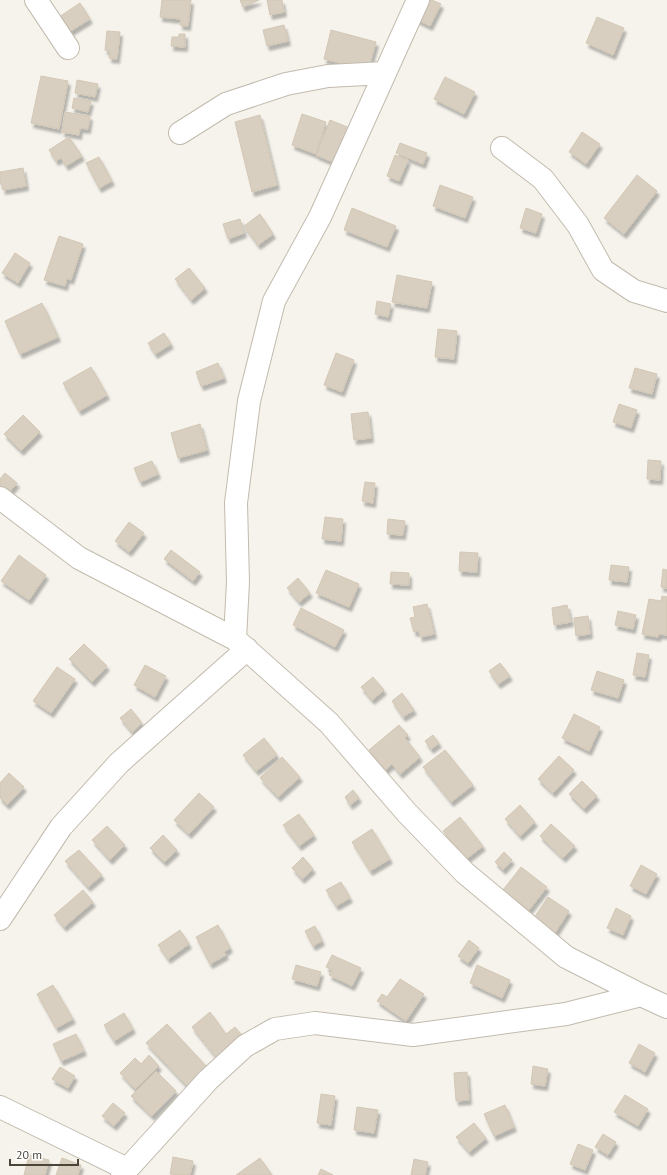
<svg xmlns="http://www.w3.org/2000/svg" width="667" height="1175" viewBox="0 0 667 1175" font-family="'PT Sans',sans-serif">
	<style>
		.building { fill: #d8cfc1; stroke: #d3c7b4; filter: url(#shadow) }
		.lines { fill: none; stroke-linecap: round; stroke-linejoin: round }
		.street-casing { stroke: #c2bbae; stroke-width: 24 }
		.street { stroke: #fff; stroke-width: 22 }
	</style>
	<defs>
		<filter id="shadow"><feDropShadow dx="2.5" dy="4.5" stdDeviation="1" flood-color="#0004"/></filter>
	</defs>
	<rect width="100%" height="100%" fill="#f6f3ec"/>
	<!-- building -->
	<path class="building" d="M162 0H191L188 26 180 25 181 19 160 17Z
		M240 0H259L243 7Z
		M267 0H282L284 12 270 15Z
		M420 0H432L441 4 430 26 412 17Z
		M80 3 90 19 69 32 59 17Z
		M597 17 624 28 613 55 586 43Z
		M284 25 288 41 267 46 263 30Z
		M331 30 376 42 368 70 324 59Z
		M107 31 120 32 117 59 109 58 110 51 105 50Z
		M179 34H185V47L171 46 172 37H179Z
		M41 76 68 81 59 129 31 123Z
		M445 77 475 92 464 114 434 99Z
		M77 80 98 84 95 97 75 93Z
		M74 98 91 101 88 112 72 108Z
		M65 112 90 116 88 129 80 128 79 135 62 132Z
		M302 114 326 122 316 154 292 145Z
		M260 115 277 185 252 192 235 122Z
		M330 120 352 129 338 164 316 155Z
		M582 132 600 144 586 164 569 152Z
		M69 137 82 156 66 166 61 158 56 161 49 150Z
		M400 143 427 153 423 164 396 153Z
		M395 155 408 160 399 181 387 176Z
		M99 157 112 181 99 188 86 163Z
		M23 168 26 186 3 190 2 184H0V172Z
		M637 175 657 191 624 234 604 218Z
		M440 185 473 197 465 218 433 206Z
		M352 208 396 226 387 247 344 230Z
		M526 208 542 214 536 233 520 228Z
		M260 214 273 234 258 245 244 226Z
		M240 219 244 233 228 239 223 224Z
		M59 236 83 244 71 280 67 278 65 286 44 280Z
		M15 253 30 263 18 283 2 273Z
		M189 268 205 288 191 300 175 279Z
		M397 275 432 282 427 308 392 302Z
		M377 301 391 304 388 317 375 314Z
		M42 303 58 337 20 354 5 321Z
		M438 329 457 331 454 359 435 357Z
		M164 333 171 344 155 354 148 343Z
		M336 353 354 360 342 392 324 385Z
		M218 363 224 378 201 386 196 372Z
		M91 367 107 395 79 411 63 383Z
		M635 368 657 374 652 394 629 388Z
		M619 404 637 410 631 428 613 422Z
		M368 412 371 438 354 440 351 414Z
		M23 415 40 432 21 451 4 434Z
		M200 424 207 450 178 458 171 433Z
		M648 460 661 461 660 480 647 479Z
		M152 461 158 474 140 482 134 468Z
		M5 473 17 483 6 496 0 490V479Z
		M365 482 375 483 373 503 362 501Z
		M325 517 343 519 341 541 322 539Z
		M388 519 405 521 403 535 387 534Z
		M129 522 144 533 129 552 115 541Z
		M171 550 200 572 193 581 164 559Z
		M460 552 478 553 477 572 459 571Z
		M19 555 46 575 29 600 1 581Z
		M611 565 629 567 627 582 609 580Z
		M663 569 667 570V588L661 587Z
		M326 570 359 584 349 607 316 593Z
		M391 572 409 573V585L390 584Z
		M298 578 310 593 299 602 287 588Z
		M662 596 667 597V635L659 634 658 637 642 634 649 599 661 601Z
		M427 604 434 634 420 637 419 631 414 632 410 618 415 617 413 607Z
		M567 605 571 622 554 625 552 608Z
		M301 608 344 630 335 647 293 625Z
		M618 611 636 615 633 629 615 625Z
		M588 616 590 634 576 636 574 618Z
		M84 644 107 666 92 682 69 659Z
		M637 653 649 655 645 677 633 675Z
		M500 663 510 676 498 684 489 671Z
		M145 665 166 676 155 697 134 685Z
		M57 667 75 679 51 713 33 701Z
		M597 671 624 680 618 698 591 690Z
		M373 677 384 690 372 700 361 687Z
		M402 693 414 710 403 717 392 701Z
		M131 709 142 723 132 732 120 718Z
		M574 714 600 727 589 751 562 738Z
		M399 725 408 735 405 738 420 757 400 774 392 764 385 770 369 750Z
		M433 735 439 743 431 749 425 741Z
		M264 738 277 755 256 771 243 755Z
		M445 750 473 785 451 802 423 767Z
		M559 756 574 770 553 793 538 779Z
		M282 757 300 777 278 797 260 778Z
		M9 773 24 787 7 805 0 798V783Z
		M582 781 597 796 584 809 569 794Z
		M353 790 359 798 350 805 345 797Z
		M199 793 214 807 189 834 174 820Z
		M520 805 535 822 520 836 505 819Z
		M299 814 314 835 299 846 283 825Z
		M460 817 483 846 465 860 446 845 451 841 443 831Z
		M551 824 575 846 563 858 540 836Z
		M107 826 125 845 110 860 92 840Z
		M372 829 390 859 370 871 352 842Z
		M163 835 177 850 164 862 150 848Z
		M79 850 102 875 88 887 65 861Z
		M504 852 512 860 503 870 495 862Z
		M303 857 313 869 302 879 292 868Z
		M641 865 657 874 646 894 630 886Z
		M521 867 547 887 529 910 503 890Z
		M341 882 350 898 336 906 326 890Z
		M83 890 93 902 64 927 54 915Z
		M548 897 569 911 555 933 534 918Z
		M616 908 631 916 623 935 607 928Z
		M218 925 230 948 224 952 226 955 210 964 196 937Z
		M315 926 322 941 313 946 305 931Z
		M180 930 189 944 168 959 158 945Z
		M469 940 479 948 468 963 458 956Z
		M332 955 361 968 352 986 329 975 332 970 326 967Z
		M296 965 321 972 317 986 292 979Z
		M477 965 510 980 502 998 470 983Z
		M400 979 424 994 406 1021 377 1001 382 994 387 997Z
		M53 985 73 1019 56 1028 37 994Z
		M210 1012 226 1034 235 1027 246 1040 219 1061 192 1027Z
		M124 1013 133 1029 114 1041 104 1025Z
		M167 1024 209 1069 189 1088 146 1043Z
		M76 1034 84 1051 61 1061 53 1044Z
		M639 1044 655 1053 645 1072 629 1063Z
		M149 1055 159 1066 135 1089 120 1073 135 1058 141 1064Z
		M533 1066 548 1069 545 1086 531 1084Z
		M60 1067 75 1076 68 1088 52 1079Z
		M156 1071 176 1091 152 1116 131 1096Z
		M467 1072 469 1100 456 1101 454 1073Z
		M321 1094 335 1096 331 1125 317 1123Z
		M625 1095 648 1109 638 1126 614 1112Z
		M113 1103 125 1113 114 1126 102 1116Z
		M505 1105 514 1127 494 1136 484 1114Z
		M357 1107 378 1110 374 1133 354 1130Z
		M474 1123 486 1138 469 1152 456 1137Z
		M603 1134 616 1142 608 1155 595 1147Z
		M578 1144 593 1150 585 1170 570 1164Z
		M29 1155 49 1160 45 1175H24Z
		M173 1157 193 1161 190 1175 170 1174Z
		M62 1158 81 1165 78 1175H56Z
		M260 1158 272 1175H236Z
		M414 1159 428 1162 425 1175H411Z
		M321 1169 333 1175H318Z"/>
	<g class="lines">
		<defs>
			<path id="street" d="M36 0 68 48
				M180 133 226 104 286 84 328 76 385 73
				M502 148 543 179 578 225 603 270 634 291 667 301
				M0 498 79 558 235 639 329 723 407 813 465 873 566 957 641 995 667 1007
				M235 639 238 582 236 503 249 401 274 301 320 217 418 0
				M0 919 61 827 119 763 247 649
				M0 1107 127 1169
				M122 1175 208 1080 245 1046 275 1029 315 1023 413 1035 566 1014 641 995"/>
		</defs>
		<!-- street casing -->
		<use href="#street" class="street-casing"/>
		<!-- street -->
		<use href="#street" class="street"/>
	</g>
	<!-- scale -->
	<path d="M10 1159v6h68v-6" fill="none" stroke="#4b4439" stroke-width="2"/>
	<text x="16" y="1159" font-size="12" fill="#4b4439" stroke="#ffffff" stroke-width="3" paint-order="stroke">20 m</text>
</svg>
